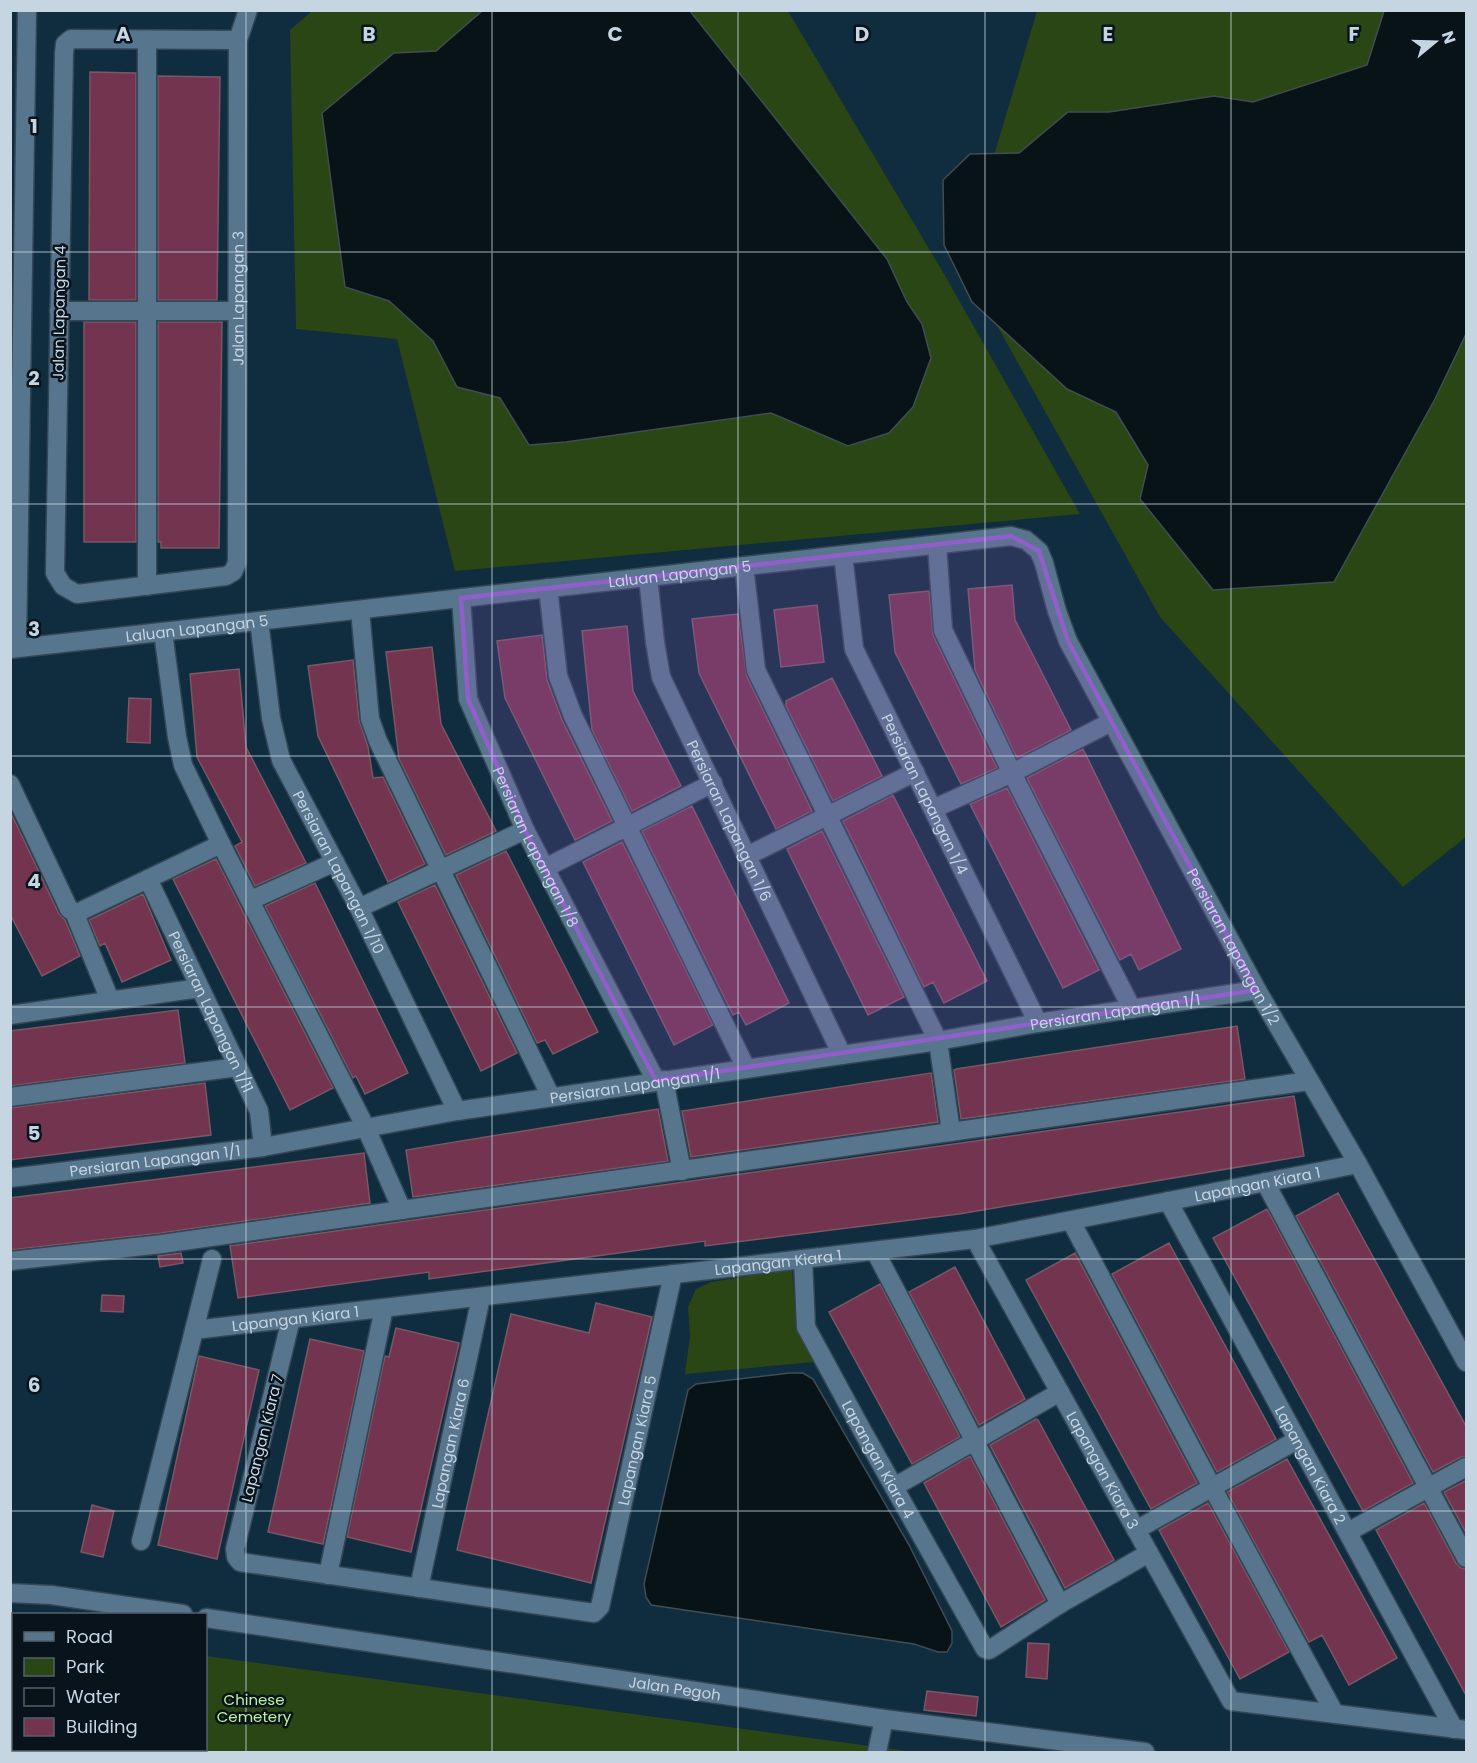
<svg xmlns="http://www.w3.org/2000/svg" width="1477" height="1763" viewBox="0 0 1477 1763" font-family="Poppins,sans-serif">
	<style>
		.green { fill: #2a4614 }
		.water { fill: #071316; stroke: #404d53; stroke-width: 1.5 }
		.building { fill: #733450; stroke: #795764; stroke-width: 1.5 }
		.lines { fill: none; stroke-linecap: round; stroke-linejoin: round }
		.minor-casing { stroke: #334656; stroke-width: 21 }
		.minor { stroke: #57758c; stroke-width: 18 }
		.marked { fill: #915fca; fill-opacity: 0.2; stroke: #915fca; stroke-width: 4.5; stroke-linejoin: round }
		.grid { fill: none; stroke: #c5d5e2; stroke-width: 1.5; stroke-opacity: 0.55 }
		.labels { text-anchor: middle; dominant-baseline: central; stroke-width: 5; stroke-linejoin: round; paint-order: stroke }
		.street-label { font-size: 15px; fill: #c5d5e2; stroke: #08131c }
		.park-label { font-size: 15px; fill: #bef39d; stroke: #08131c }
		.grid-label { font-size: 20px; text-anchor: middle; font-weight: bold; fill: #c5d5e2; stroke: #08131c; stroke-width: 5; stroke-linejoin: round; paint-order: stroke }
	</style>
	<rect width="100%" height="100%" fill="#102c3f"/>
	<!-- green -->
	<path class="green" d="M312 11H482L436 51 394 53 322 114 345 287 389 301 433 341 457 387 500 398 529 444 566 442 771 413 848 446 922 324 907 302 887 259 690 11H788L944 274 1080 514 455 571 397 339 296 329 290 30Z
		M1037 11H1466V837L1403 887 1160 617 962 263Z
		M792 1269 796 1327 814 1362 685 1374 690 1336 688 1307 696 1289 711 1282Z
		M206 1656 818 1739 915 1752H11L10 1731 13 1728 14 1750H206Z"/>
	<!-- water -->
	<path class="water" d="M482 11H690L887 259 907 302 922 324 931 358 913 407 889 433 848 446 771 413 566 442 529 445 500 398 457 387 433 341 389 301 345 287 322 113 394 53 436 51Z
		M1384 11H1466V334L1435 399 1334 582 1213 590 1140 499 1148 465 1116 412 1067 389 972 302 944 245 943 180 970 154 1019 153 1068 112H1109L1214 96 1253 102 1367 65Z
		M790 1373H803L813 1379 909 1545 952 1631V1643L947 1652H938L914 1644 651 1605 646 1597 644 1584 688 1390 696 1384Z"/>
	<!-- building -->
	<path class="building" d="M90 72 136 73V300H89Z
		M158 76 220 77 217 300H158Z
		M84 322H136V542H84Z
		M158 322H222L219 548H161V542H158Z
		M1012 585 1015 620 1071 730 1017 758 975 670 968 589Z
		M929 591 933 635 997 768 961 784 895 652 889 595Z
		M817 605 824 662 781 667 774 610Z
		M738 614 747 677 812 811 776 829 699 673 692 619Z
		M627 626 633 691 681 786 632 811 592 730 582 631Z
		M542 635 547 680 562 720 612 821 575 840 505 698 497 641Z
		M432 647 441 724 496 831 446 855 399 759 386 652Z
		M353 660 359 720 368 747 373 778 383 777 425 864 388 882 318 736 308 666Z
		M239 669 246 747 306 863 255 886 235 846 242 842 197 757 190 674Z
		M832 678 882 776 833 801 786 706V701Z
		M129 698 151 699 150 743 127 742Z
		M1083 749 1181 949 1139 970 1131 954 1120 960 1027 778Z
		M1007 788 1099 970 1063 988 970 804Z
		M893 795 987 981 944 1003 933 982 924 987 843 821Z
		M692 806 789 1003 746 1025 739 1012 733 1015 642 831Z
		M10 811 59 914 65 920 80 956 42 976 10 914Z
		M822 831 904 997 868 1015 787 849Z
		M622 842 713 1025 674 1045 583 862Z
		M506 851 598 1032 553 1054 545 1040 537 1043 456 875Z
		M216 859 333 1088 290 1110 173 879Z
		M315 883 408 1073 365 1094 356 1076 353 1078 265 906Z
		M435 885 517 1053 481 1071 398 902Z
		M143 894 171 960 122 982 105 943 100 946 89 920Z
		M178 1010 185 1063 10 1086V1031Z
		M1237 1026 1245 1079 961 1119 954 1070 956 1069Z
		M931 1073 938 1122 691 1157 682 1111Z
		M205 1083 211 1135 10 1160V1108Z
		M1294 1096 1304 1156 959 1214 705 1246V1241L429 1279V1272L238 1298 230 1246Z
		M658 1109 668 1161 413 1197 406 1150Z
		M364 1153 370 1203 161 1233 10 1250V1198Z
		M1338 1193 1467 1428V1456L1461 1457 1433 1472 1296 1216Z
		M1267 1209 1413 1483 1363 1511 1213 1238Z
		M1169 1243 1276 1439 1217 1472 1112 1274Z
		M181 1253 183 1263 160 1267 158 1256Z
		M1075 1253 1197 1483 1151 1509 1026 1280Z
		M955 1267 1025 1399 979 1425 909 1292Z
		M880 1284 960 1437 912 1464 829 1312Z
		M102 1295 124 1296 123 1312 101 1311Z
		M596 1303 652 1317 591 1583 457 1550 511 1314 589 1333Z
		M396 1328 459 1343 411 1552 347 1537 385 1356 389 1357Z
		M310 1339 364 1351 323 1544 268 1532Z
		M199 1356 259 1370 217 1559 158 1545Z
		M1036 1419 1038 1420 1114 1560 1065 1588 990 1445Z
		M970 1456 1045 1600 1001 1627 924 1483Z
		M1287 1459 1397 1658 1349 1685 1322 1635 1309 1642 1227 1492Z
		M1467 1480V1535L1444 1492Z
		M1208 1503 1289 1652 1240 1679 1159 1530Z
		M1424 1503 1456 1563 1461 1568 1467 1569V1697L1376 1530Z
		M92 1505 114 1511 103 1557 81 1552Z
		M1028 1643 1049 1644 1047 1679 1026 1677Z
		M927 1691 978 1697 976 1716 924 1710Z"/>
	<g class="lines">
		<defs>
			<g id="minor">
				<path id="s1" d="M238 40 71 39 65 44 64 53 55 573 63 586 77 594 226 576 233 572 237 563 238 40 248 10"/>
				<path d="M59 311H237"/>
				<path d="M937 545 943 630 1012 773 1132 1009"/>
				<path id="s2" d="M843 555 854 649 1038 1023"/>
				<path d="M744 566 756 670 938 1041 951 1132"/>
				<path id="s3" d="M648 577 655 642 661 677 842 1055"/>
				<path d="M147 586V41"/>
				<path d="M548 588 558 676 573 716 746 1068"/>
				<path id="s4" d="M461 598 468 699 525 830 656 1081"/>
				<path d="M360 610 370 719 378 741 551 1097"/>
				<path id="s5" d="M259 621 271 718 281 760 359 908 457 1111"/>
				<path d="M163 632 177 737 183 765 221 844 366 1128 402 1210"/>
				<path d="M17 648 27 10"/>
				<path id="s6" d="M10 649 1011 536 1026 540 1039 551 1044 563 1057 611 1068 641 1257 990 1358 1164 1466 1362"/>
				<path d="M10 784 69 909 74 912H79L221 844"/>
				<path d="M933 809 1012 773 1111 722"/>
				<path d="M747 856 915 772"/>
				<path d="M545 868 713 783"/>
				<path id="s7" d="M148 879 259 1111 263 1147"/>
				<path d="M251 900 335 862"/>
				<path d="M359 908 525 830"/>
				<path d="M74 912 110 1000"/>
				<path d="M10 1015 200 988"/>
				<path d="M664 1080 682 1171"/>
				<path d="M10 1097 238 1067"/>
				<path id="s8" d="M10 1178 263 1147 457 1111 938 1041 1038 1023 1257 990"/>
				<path d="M1265 1182 1466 1558"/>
				<path id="s9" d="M1168 1201 1454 1729"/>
				<path d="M1071 1221 1212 1487 1335 1714"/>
				<path id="s10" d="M975 1239 1231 1701 1466 1730"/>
				<path d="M875 1251 1060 1604"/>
				<path id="s11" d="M803 1259 806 1327 863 1432 985 1649 989 1650 1060 1604 1149 1553"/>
				<path d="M10 1261 162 1244 1309 1081"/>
				<path id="s12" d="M291 1319 235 1549 236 1557 240 1562 594 1613 600 1607 673 1274"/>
				<path id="s13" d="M194 1330 975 1239 1358 1164"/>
				<path d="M894 1487 1060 1392"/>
				<path d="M1136 1530 1297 1440"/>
				<path d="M1348 1532 1466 1467"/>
				<path d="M141 1541 212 1259"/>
				<path d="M328 1575 384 1308"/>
				<path id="s14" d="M419 1588 481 1297"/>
				<path d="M10 1593 51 1595 183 1614"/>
				<path id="s15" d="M206 1618 884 1719 1145 1752"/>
				<path d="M877 1752 884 1719"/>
			</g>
		</defs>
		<!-- minor casing -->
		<use href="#minor" class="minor-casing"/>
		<!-- minor -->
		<use href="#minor" class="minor"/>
	</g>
	<!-- marked area -->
	<path class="marked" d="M1011 536 1039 551 1068 641 1257 990 656 1081 525 830 468 699 461 598Z"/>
	<!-- grid -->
	<path class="grid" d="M246 10V1752M492 10V1752M738 10V1752M985 10V1752M1231 10V1752M10 252H1466M10 504H1466M10 756H1466M10 1007H1466M10 1259H1466M10 1511H1466"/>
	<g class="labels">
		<!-- street labels -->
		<g class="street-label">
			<text stroke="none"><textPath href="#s1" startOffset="1168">Jalan Lapangan 3</textPath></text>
			<text transform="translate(59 313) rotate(-89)">Jalan Lapangan 4</text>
			<text stroke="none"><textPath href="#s6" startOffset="674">Laluan Lapangan 5</textPath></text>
			<text stroke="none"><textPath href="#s6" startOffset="188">Laluan Lapangan 5</textPath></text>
			<text stroke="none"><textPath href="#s2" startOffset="256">Persiaran Lapangan 1/4</textPath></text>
			<text stroke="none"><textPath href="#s3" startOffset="260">Persiaran Lapangan 1/6</textPath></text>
			<text stroke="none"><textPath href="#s4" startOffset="264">Persiaran Lapangan 1/8</textPath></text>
			<text stroke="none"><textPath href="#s5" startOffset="267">Persiaran Lapangan 1/10</textPath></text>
			<text stroke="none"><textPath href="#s6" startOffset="1482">Persiaran Lapangan 1/2</textPath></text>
			<text stroke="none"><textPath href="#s7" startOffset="147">Persiaran Lapangan 1/11</textPath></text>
			<text stroke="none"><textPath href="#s8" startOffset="1118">Persiaran Lapangan 1/1</textPath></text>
			<text stroke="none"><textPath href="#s8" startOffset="632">Persiaran Lapangan 1/1</textPath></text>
			<text stroke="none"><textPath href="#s8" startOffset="146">Persiaran Lapangan 1/1</textPath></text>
			<text stroke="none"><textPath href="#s13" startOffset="1074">Lapangan Kiara 1</textPath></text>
			<text stroke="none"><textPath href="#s13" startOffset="588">Lapangan Kiara 1</textPath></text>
			<text stroke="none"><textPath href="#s13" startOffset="102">Lapangan Kiara 1</textPath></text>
			<text transform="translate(262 1438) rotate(-76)">Lapangan Kiara 7</text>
			<text stroke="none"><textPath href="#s12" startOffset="788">Lapangan Kiara 5</textPath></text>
			<text stroke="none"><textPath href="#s14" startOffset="148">Lapangan Kiara 6</textPath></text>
			<text stroke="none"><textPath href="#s11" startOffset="219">Lapangan Kiara 4</textPath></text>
			<text stroke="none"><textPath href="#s9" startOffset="300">Lapangan Kiara 2</textPath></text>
			<text stroke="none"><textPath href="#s10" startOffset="264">Lapangan Kiara 3</textPath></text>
			<text stroke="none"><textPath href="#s15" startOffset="474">Jalan Pegoh</textPath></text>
		</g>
		<!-- park labels -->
		<g class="park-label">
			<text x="254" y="1699">Chinese<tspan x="254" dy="17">Cemetery</tspan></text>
		</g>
	</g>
	<g class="grid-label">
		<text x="123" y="41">A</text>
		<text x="369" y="41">B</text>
		<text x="615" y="41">C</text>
		<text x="862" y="41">D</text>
		<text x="1108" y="41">E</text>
		<text x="1354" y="41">F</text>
		<text x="34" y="133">1</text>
		<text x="34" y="385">2</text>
		<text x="34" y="636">3</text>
		<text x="34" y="888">4</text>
		<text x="34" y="1140">5</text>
		<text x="34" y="1392">6</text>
	</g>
	<!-- border -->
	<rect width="1477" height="1763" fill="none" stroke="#c5d5e2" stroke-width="24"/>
	<!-- legend -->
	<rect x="12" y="1613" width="195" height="138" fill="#08131c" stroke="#54616b" stroke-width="1.5"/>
	<rect x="24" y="1632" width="30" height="9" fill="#57758c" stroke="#54616b" stroke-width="1.5"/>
	<text x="66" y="1643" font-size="18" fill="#c5d5e2">Road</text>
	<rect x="24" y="1658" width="30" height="18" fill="#2a4614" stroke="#54616b" stroke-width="1.5"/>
	<text x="66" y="1673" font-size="18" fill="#c5d5e2">Park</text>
	<rect x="24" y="1688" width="30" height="18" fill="#071316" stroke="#54616b" stroke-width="1.5"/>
	<text x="66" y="1703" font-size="18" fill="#c5d5e2">Water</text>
	<rect x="24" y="1718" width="30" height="18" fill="#733450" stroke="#54616b" stroke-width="1.5"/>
	<text x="66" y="1733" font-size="18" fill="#c5d5e2">Building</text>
	<!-- north arrow -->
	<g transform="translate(1435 42) rotate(71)" stroke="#08131c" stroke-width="4.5" paint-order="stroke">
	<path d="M0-4.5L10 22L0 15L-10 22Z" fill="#c5d5e2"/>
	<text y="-9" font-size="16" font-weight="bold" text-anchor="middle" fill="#c5d5e2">N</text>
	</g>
</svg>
